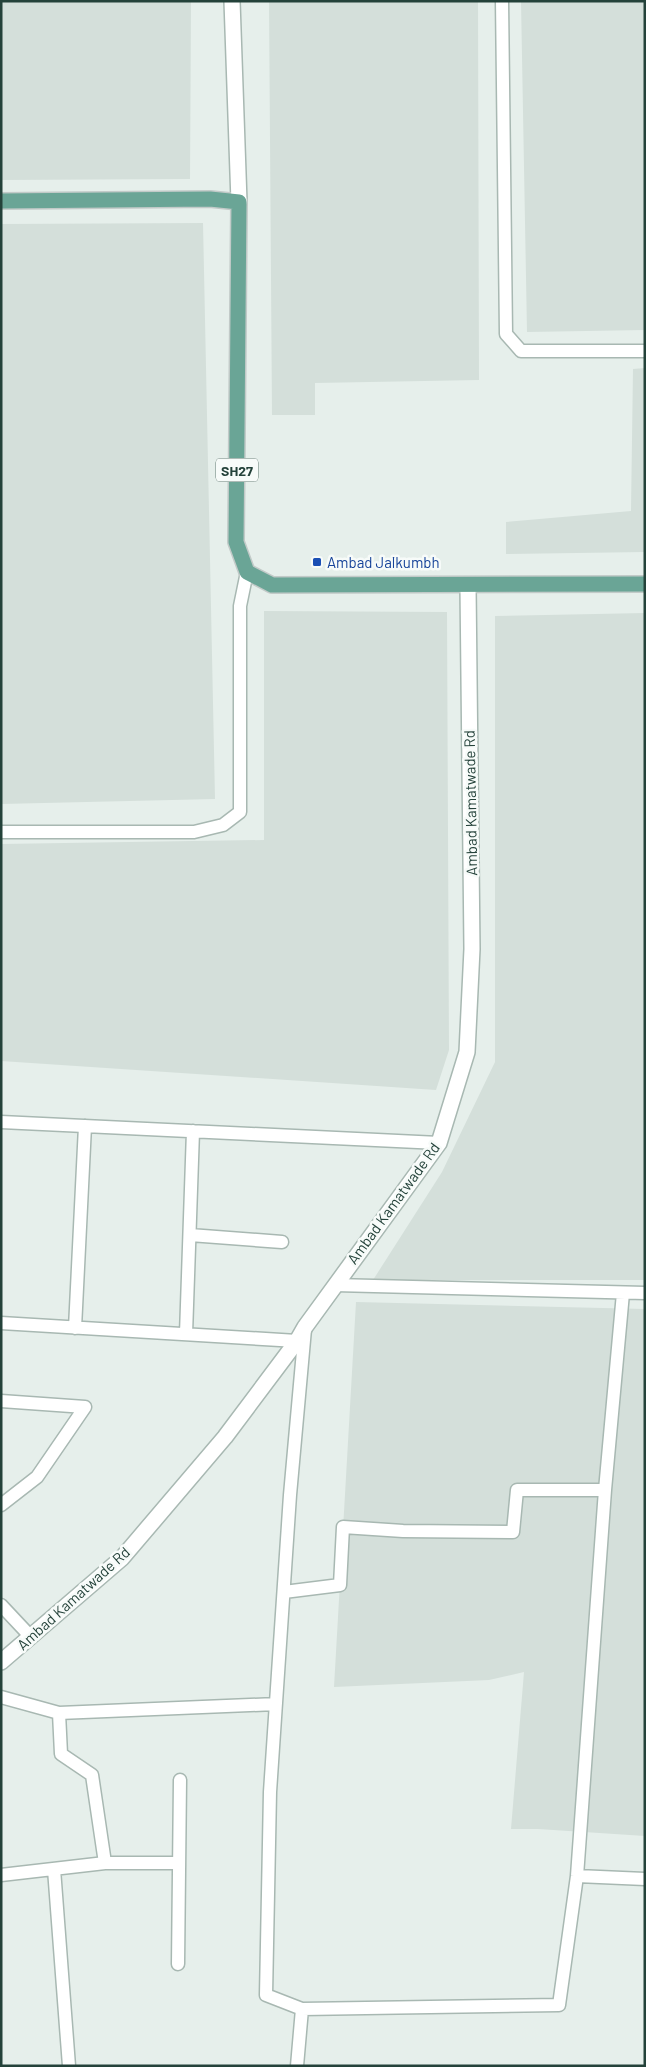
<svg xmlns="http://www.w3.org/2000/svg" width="646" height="2067" viewBox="0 0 646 2067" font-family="Barlow,sans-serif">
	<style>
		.built { fill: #d4dfda }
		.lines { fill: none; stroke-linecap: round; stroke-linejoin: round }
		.minor-casing { stroke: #a8b8b2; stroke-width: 15 }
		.tertiary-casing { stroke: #a8b8b2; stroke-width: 18 }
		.primary-casing { stroke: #c2cac8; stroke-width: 18 }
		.minor { stroke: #fff; stroke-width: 12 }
		.tertiary { stroke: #fff; stroke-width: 15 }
		.primary { stroke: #6aa596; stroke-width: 15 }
		.transit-dot { fill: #1a4fb4; stroke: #f7fbf9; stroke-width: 2 }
		.labels { text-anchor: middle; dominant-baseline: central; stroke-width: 5; stroke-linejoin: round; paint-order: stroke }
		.shield { fill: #f7fbf9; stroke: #637a73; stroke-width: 1 }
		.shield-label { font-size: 14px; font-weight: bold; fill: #24423a }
		.transit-label { font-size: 15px; fill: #164399; stroke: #f7fbf9; text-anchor: start }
		.street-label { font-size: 15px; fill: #24423a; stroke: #f7fbf9 }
	</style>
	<rect width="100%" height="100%" fill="#e6efeb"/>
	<!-- built -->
	<path class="built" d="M1 1H191L190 179 1 180Z
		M269 1H478L479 380 315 383V415H272Z
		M521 1H645V330L527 332Z
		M203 223 215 799 1 804V224Z
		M645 368V552L506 554V522L631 511 633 369Z
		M264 611 447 612 449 1050 436 1090 1 1061V844L264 840Z
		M645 613V1280H373L442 1172 495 1062V616Z
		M356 1302 645 1309V1836L538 1829H511L524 1672 489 1680 334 1687Z"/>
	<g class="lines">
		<defs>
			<path id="minor" d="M502 1 506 334 521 351H645
				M1 832H194L223 825 240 812V606L247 572
				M1 1122 439 1143
				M190 1235 282 1242
				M335 1285 645 1293
				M1 1323 297 1341
				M75 1328 85 1126
				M305 1329 290 1495 270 1792 266 1995 302 2009 559 2005 577 1876 605 1490
				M186 1334 193 1131
				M1 1401 85 1407
				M1 1505 37 1477 85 1407
				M284 1592 340 1585 343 1527 403 1531 513 1532 517 1490H605L623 1293
				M1 1605 31 1637
				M1 1697 59 1713 276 1704
				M59 1713 61 1754 92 1775 105 1863
				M54 1869 69 2066
				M1 1875 105 1863H179
				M577 1876 645 1879
				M178 1964 180 1780
				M297 2066 302 2009"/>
			<path id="tertiary" d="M232 1 239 202
				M1 1662 122 1558 225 1437 297 1341 305 1327 439 1143 467 1052 472 949 468 586"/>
			<path id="primary" d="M1 201 210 199 239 202 236 542 247 572 272 585 645 584"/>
		</defs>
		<!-- minor casing -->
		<use href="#minor" class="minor-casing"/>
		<!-- tertiary casing -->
		<use href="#tertiary" class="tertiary-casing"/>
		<!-- primary casing -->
		<use href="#primary" class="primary-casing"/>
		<!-- minor -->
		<use href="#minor" class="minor"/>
		<!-- tertiary -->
		<use href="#tertiary" class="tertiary"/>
		<!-- primary -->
		<use href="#primary" class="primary"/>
	</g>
	<!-- markers -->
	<rect class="transit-dot" x="312" y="557" width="10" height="10" rx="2.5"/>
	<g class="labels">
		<!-- shield labels -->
		<rect class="shield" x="216" y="458.5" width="42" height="23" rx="4"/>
		<g class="shield-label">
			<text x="237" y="470">SH27</text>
		</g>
		<!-- transit labels -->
		<g class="transit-label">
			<text x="327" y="562">Ambad Jalkumbh</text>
		</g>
		<!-- street labels -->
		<g class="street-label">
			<text transform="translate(470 803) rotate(-91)">Ambad Kamatwade Rd</text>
			<text transform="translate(393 1203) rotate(-54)">Ambad Kamatwade Rd</text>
			<text transform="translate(73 1598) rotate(-42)">Ambad Kamatwade Rd</text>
		</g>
	</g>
	<!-- border -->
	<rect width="646" height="2067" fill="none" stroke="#24423a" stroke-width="5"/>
</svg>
